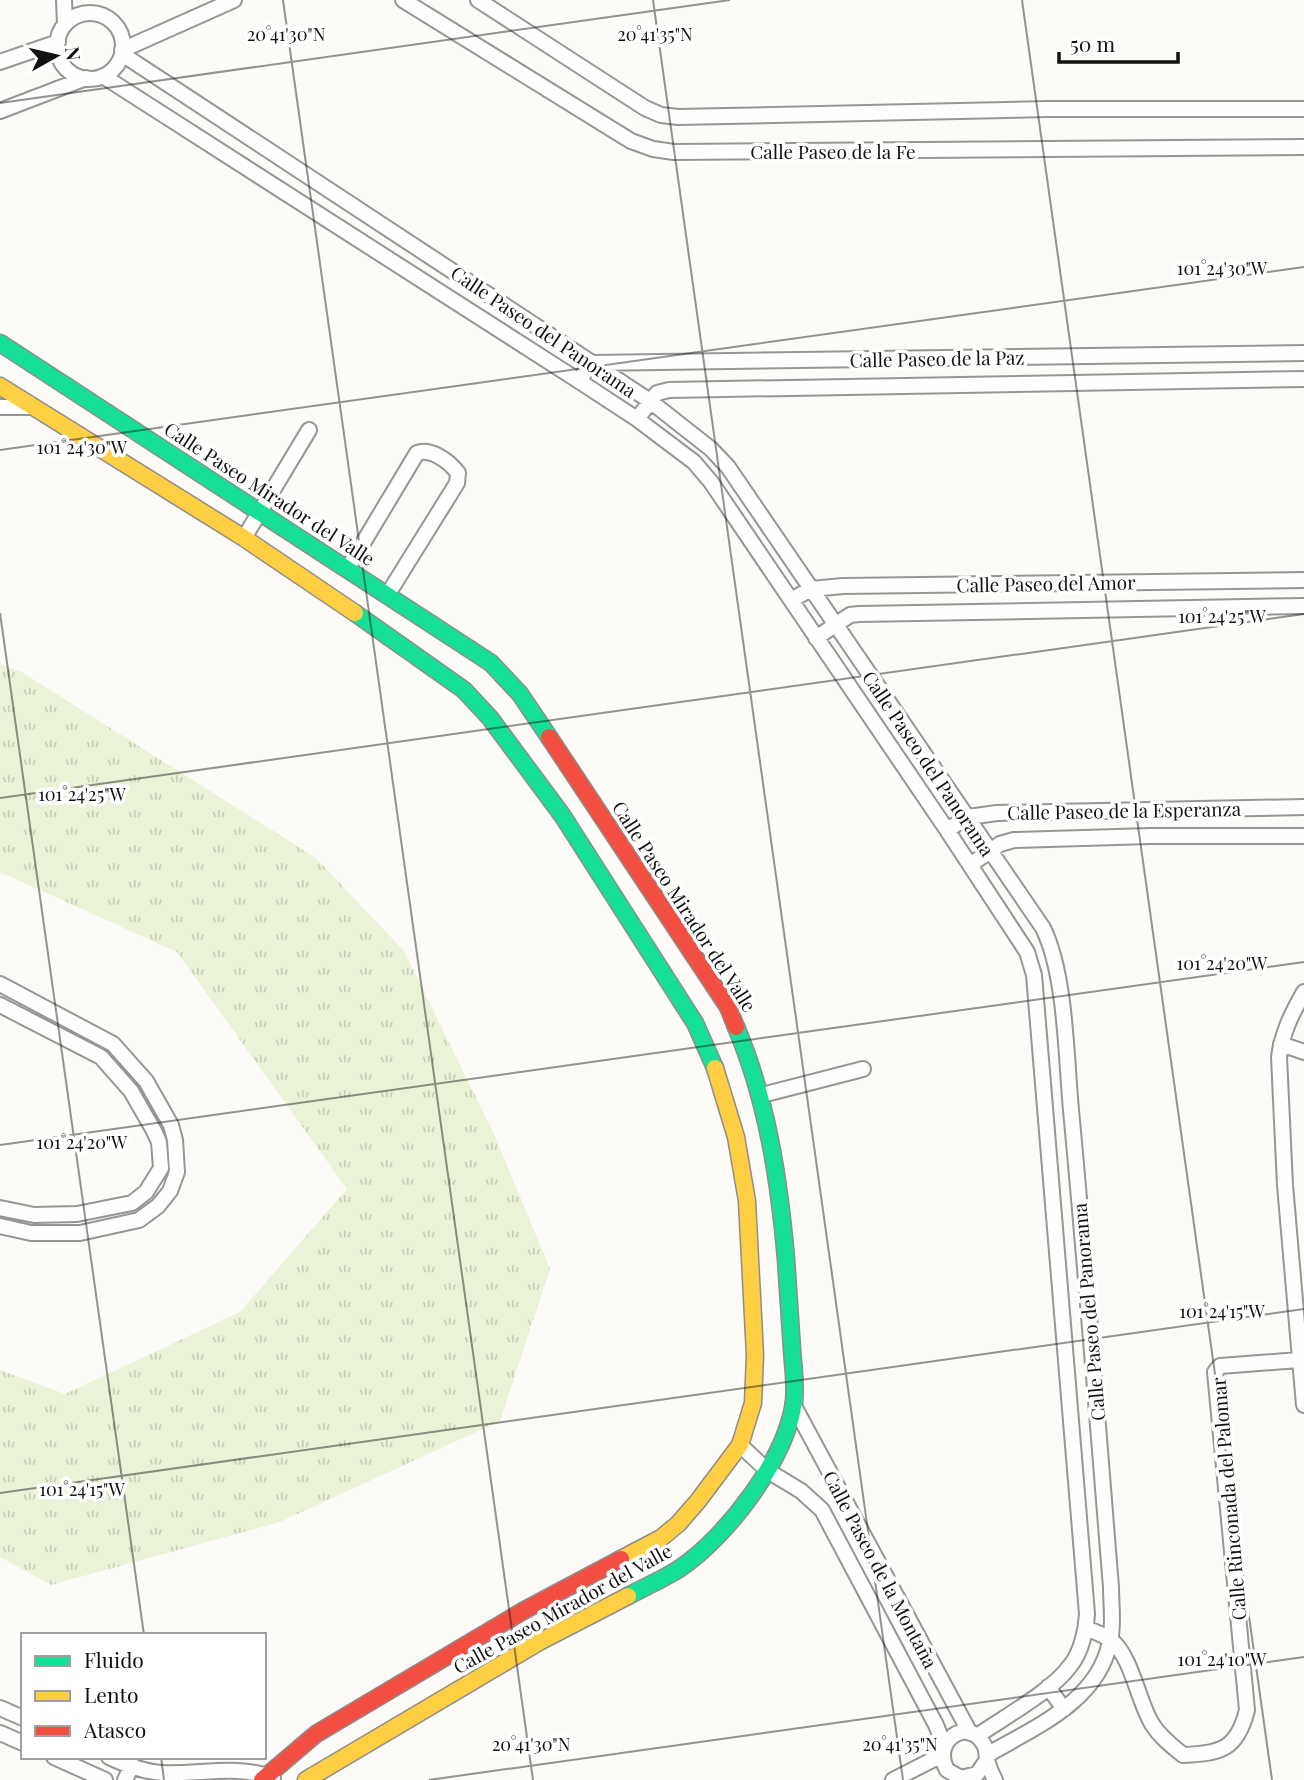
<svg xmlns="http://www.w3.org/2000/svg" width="1304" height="1780" viewBox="0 0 1304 1780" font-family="'Playfair Display',serif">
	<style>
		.grass { fill: url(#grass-tufts) }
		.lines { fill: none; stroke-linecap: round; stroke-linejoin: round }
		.street-casing { stroke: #979695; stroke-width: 18 }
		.fast-casing { stroke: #8e8d8b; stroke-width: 19 }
		.slow-casing { stroke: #8e8d8b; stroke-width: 19 }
		.jam-casing { stroke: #8e8d8b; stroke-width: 19 }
		.street { stroke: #fffefe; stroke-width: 14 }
		.fast { stroke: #16e098; stroke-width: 16 }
		.slow { stroke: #ffcf43; stroke-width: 16 }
		.jam { stroke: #f24e42; stroke-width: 16 }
		.ticks { fill: none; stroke: #111; stroke-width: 2; stroke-opacity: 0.45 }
		.labels { text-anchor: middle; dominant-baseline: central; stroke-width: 7; stroke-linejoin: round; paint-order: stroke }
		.street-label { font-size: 19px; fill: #111; stroke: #fff }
		.ticks-label { font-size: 18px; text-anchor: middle; fill: #111; stroke: #fff; stroke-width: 7; stroke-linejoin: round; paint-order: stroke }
	</style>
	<defs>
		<pattern id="grass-tufts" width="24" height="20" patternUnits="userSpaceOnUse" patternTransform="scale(1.75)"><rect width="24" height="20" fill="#eaf2d7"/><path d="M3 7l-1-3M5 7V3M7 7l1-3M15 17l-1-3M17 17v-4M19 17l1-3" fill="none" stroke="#c8ceb8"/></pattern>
	</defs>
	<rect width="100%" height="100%" fill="#fdfbf7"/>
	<!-- grass -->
	<path class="grass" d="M0 664 20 671 316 858 404 951 494 1134 550 1269 500 1421 280 1522 51 1585 0 1557V1370L65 1394 240 1312 347 1189 177 952 0 872Z"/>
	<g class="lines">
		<defs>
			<path id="street" d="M64 0 65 24
				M403 0 631 141 653 149 674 152 1304 147
				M478 0 645 108 661 115 678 117 1047 109H1304
				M57 46a33 33 0 1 1 66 0a33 33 0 1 1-66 0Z
				M122 50 234 0
				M122 54 650 401 711 449 728 467 1043 928C1066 975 1066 1057 1071 1110 1086 1269 1098 1428 1111 1587 1111 1605 1114 1624 1110 1641 1099 1701 1035 1727 987 1755
				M0 62 58 42
				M103 76 579 381 637 419 694 462 711 482 947 830 1027 952 1034 975 1087 1614C1086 1631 1081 1653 1070 1666 1051 1692 1004 1717 977 1736
				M0 111 86 78
				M579 381 591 363 1304 353
				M0 407H33
				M637 419 657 393 669 390 1304 379
				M244 538 309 430
				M348 568 417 453C431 448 449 461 458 473L457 483 388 594
				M791 600 811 589 843 586 1304 580
				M816 638 850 615 859 614 1304 606
				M947 830 968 817 997 813 1304 807
				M970 865 1000 844 1014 840 1150 836H1304
				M0 984 113 1044 146 1081 171 1125 175 1140 177 1172 170 1191 158 1206 139 1220 80 1233H31L0 1226
				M1304 992C1292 1013 1282 1033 1279 1057L1285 1185 1304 1405
				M0 1005 101 1057 131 1091 154 1131 159 1142 161 1168 146 1192 132 1203 77 1214 34 1215 0 1208
				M1281 1044 1304 1052
				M762 1095 863 1069
				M793 1404 970 1733
				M740 1445 768 1471 801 1491 822 1510 936 1725 944 1745
				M1087 1628C1094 1632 1105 1635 1111 1640 1132 1657 1138 1701 1152 1724 1160 1737 1172 1746 1183 1755 1221 1753 1237 1750 1247 1710L1215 1372 1220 1366 1299 1360
				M1048 1687 1064 1709
				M0 1708 23 1718
				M0 1733 23 1743
				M54 1757 105 1780
				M109 1757C124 1764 146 1772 162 1773 199 1775 238 1764 273 1778
				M987 1760 977 1774 961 1778 947 1770C931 1741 967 1717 983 1743 987 1748 986 1753 987 1759 988 1766 992 1774 995 1780
				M125 1780 132 1765
				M893 1780 942 1755"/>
			<path id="fast" d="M0 343 491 663 520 694 549 737
				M355 613 464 690 490 718 562 815 695 1023 715 1068
				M628 1596C645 1587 663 1579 679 1569 727 1537 786 1459 794 1402 796 1384 793 1366 792 1349 790 1319 788 1289 786 1259 779 1179 767 1100 736 1027"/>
			<path id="slow" d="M0 386 244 538 355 613
				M621 1559 661 1538 678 1524 698 1501 740 1445 753 1403 755 1355 747 1201 736 1137 715 1068
				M306 1780 539 1642 628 1596"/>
			<path id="jam" d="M549 737 728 1007 736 1027
				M262 1780 316 1734 523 1611 621 1559"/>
		</defs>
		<!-- street casing -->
		<use href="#street" class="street-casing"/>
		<!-- fast casing -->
		<use href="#fast" class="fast-casing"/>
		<!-- slow casing -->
		<use href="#slow" class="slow-casing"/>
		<!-- jam casing -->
		<use href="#jam" class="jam-casing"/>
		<!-- street -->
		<use href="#street" class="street"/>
		<!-- fast -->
		<use href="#fast" class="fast"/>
		<!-- slow -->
		<use href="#slow" class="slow"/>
		<!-- jam -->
		<use href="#jam" class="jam"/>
	</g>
	<!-- ticks -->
	<path class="ticks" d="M283 0 533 1780M653 0 903 1780M1022 0 1272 1780M0 103 730 0M0 450 1304 267M0 613 144 1635M0 798 1304 614M0 1145 1304 962M0 1493 1304 1309M161 1757 164 1780M429 1780 1304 1657"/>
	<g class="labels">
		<!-- street labels -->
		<g class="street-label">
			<text x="833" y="151">Calle Paseo de la Fe</text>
			<text transform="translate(544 331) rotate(34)">Calle Paseo del Panorama</text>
			<text transform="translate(937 358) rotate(-1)">Calle Paseo de la Paz</text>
			<text transform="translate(270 493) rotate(33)">Calle Paseo Mirador del Valle</text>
			<text transform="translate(1046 583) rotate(-1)">Calle Paseo del Amor</text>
			<text transform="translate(929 763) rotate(56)">Calle Paseo del Panorama</text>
			<text transform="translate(1124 810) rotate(-1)">Calle Paseo de la Esperanza</text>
			<text transform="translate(685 906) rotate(57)">Calle Paseo Mirador del Valle</text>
			<text transform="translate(1088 1312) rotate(-95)">Calle Paseo del Panorama</text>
			<text transform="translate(1228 1499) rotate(-95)">Calle Rinconada del Palomar</text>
			<text transform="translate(881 1569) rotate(62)">Calle Paseo de la Montaña</text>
			<text transform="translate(562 1608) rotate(-29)">Calle Paseo Mirador del Valle</text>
		</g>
	</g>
	<g class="ticks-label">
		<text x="286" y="41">20°41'30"N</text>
		<text x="655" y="41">20°41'35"N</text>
		<text x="1222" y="275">101°24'30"W</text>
		<text x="82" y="454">101°24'30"W</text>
		<text x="1222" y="623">101°24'25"W</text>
		<text x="82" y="801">101°24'25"W</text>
		<text x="1222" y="970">101°24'20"W</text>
		<text x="82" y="1149">101°24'20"W</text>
		<text x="1222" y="1318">101°24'15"W</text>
		<text x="82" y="1496">101°24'15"W</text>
		<text x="1222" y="1666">101°24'10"W</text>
		<text x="531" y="1751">20°41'30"N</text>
		<text x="900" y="1751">20°41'35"N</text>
	</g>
	<!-- legend -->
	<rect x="21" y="1633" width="245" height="126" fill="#ffffff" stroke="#a0a0a0" stroke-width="2"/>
	<rect x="35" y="1656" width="35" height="10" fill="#16e098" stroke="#a0a0a0" stroke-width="2"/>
	<text x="84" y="1668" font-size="21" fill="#111111">Fluido</text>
	<rect x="35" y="1691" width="35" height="10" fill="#ffcf43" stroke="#a0a0a0" stroke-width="2"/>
	<text x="84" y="1703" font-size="21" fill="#111111">Lento</text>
	<rect x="35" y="1726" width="35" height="10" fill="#f24e42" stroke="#a0a0a0" stroke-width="2"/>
	<text x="84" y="1738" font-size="21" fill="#111111">Atasco</text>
	<!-- north arrow -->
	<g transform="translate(56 56) rotate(82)" stroke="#ffffff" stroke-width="5" paint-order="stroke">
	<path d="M0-5L12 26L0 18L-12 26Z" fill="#111111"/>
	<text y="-10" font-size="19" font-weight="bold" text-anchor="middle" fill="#111111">N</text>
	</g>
	<!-- scale -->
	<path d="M1059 52v10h119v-10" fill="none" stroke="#111111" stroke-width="3.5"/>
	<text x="1070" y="52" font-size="21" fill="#111111" stroke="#ffffff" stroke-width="5" paint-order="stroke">50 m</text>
</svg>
